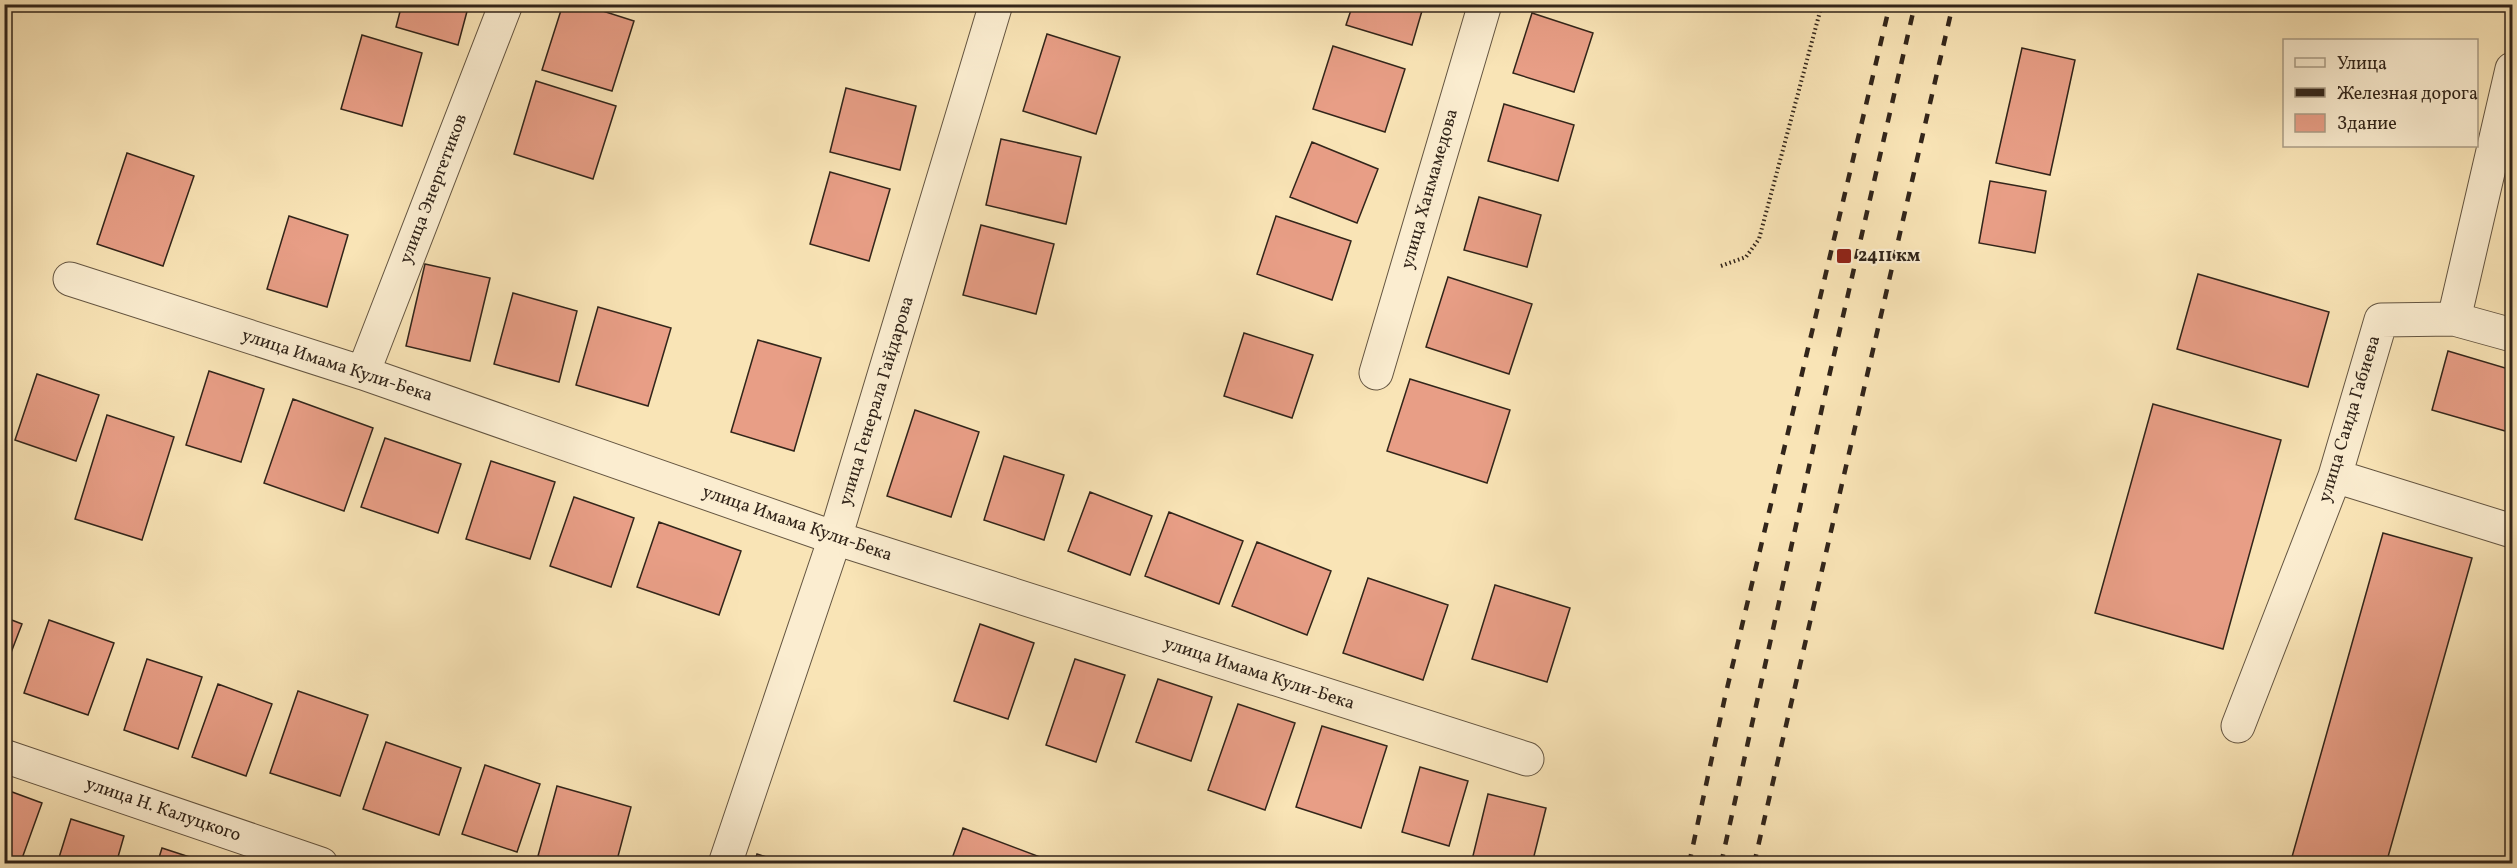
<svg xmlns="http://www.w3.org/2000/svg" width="2517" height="868" viewBox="0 0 2517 868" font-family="Vollkorn,serif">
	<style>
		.building { fill: #e89e86; stroke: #32251a; stroke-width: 1.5 }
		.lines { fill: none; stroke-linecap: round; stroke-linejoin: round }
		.minor-casing { stroke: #645541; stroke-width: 35 }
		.path { stroke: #32251a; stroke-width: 4; stroke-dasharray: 1.5 3; stroke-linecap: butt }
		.minor { stroke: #fbedd0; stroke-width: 33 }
		.rail { stroke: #32251a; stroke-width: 4.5; stroke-dasharray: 10 10; stroke-linecap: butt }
		.poi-dot { fill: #8f2418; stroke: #fbedd0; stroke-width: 2 }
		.labels { text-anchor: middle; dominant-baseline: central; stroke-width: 4.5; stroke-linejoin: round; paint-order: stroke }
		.street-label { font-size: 18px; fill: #32251a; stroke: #fbedd0 }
		.poi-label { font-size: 18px; font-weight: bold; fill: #32251a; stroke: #fbedd0; text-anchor: start }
	</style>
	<rect width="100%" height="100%" fill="#f9e4b6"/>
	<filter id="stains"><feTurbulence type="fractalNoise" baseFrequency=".00333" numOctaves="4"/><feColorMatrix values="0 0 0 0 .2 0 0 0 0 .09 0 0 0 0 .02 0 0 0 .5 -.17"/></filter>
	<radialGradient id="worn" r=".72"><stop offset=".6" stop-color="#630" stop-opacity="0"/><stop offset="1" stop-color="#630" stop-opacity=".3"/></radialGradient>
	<!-- building -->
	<path class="building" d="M402 4H469L458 45 396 27Z
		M563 4H581L634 21 612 91 542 70Z
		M1353 4H1424L1412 45 1346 25Z
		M1581 4H1601L1599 11Z
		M1532 13 1593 33 1574 92 1513 73Z
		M1047 34 1120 57 1096 134 1023 111Z
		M362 35 422 53 402 126 341 109Z
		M1333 46 1405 69 1385 132 1313 109Z
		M2022 48 2075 60 2050 175 1996 163Z
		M536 81 616 106 593 179 514 154Z
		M846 88 916 106 900 170 830 152Z
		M1504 104 1574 125 1558 181 1488 161Z
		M1001 139 1081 157 1066 224 986 205Z
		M1312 142 1378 169 1357 223 1290 197Z
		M127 153 194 176 163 266 97 244Z
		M830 172 890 189 869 261 810 244Z
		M1990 181 2046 191 2035 253 1979 243Z
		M1479 197 1541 215 1527 267 1464 250Z
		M289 216 348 235 327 307 267 289Z
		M1276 216 1351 241 1332 300 1257 274Z
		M981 225 1054 244 1036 314 963 295Z
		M425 264 490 278 470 361 406 346Z
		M2198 274 2329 312 2308 387 2177 349Z
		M1448 277 1532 304 1509 374 1426 347Z
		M513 293 577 311 559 382 494 364Z
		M598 307 671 328 648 406 576 385Z
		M1244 333 1313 355 1292 418 1224 396Z
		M758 340 821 358 794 451 731 432Z
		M2448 351 2512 370V433L2432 410Z
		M209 371 264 389 241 462 186 445Z
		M37 374 99 395 76 461 15 440Z
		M1410 379 1510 410 1487 483 1387 451Z
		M293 399 373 428 344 511 264 483Z
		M2153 404 2281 440 2223 649 2095 613Z
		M915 410 979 432 951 517 887 496Z
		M107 415 174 437 142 540 75 519Z
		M385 438 461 464 438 533 361 507Z
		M1004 456 1064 475 1044 540 984 520Z
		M491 461 555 482 530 559 466 539Z
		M1090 492 1152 516 1130 575 1068 551Z
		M574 497 634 518 611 587 550 566Z
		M1169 512 1243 541 1219 604 1145 576Z
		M659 522 741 551 719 615 637 587Z
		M2383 533 2472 558 2386 864H2290Z
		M1257 542 1331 571 1307 635 1232 606Z
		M1368 578 1448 605 1423 680 1343 653Z
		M1495 585 1570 608 1547 682 1472 659Z
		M4 617 22 624 4 671Z
		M49 620 114 643 88 715 24 693Z
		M980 624 1034 643 1008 719 954 701Z
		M147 659 202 677 178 749 124 730Z
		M1075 659 1125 675 1096 762 1046 745Z
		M1158 679 1212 697 1191 761 1136 742Z
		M218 684 272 704 246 776 192 757Z
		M298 691 368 715 340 796 270 773Z
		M1238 704 1295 723 1265 810 1208 790Z
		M1322 726 1387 746 1361 828 1296 807Z
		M386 742 461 768 439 835 363 809Z
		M485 765 540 784 517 852 462 834Z
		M1420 767 1468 781 1449 846 1402 832Z
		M557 786 631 807 616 864H564L538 856Z
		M4 789 42 803 20 864H4Z
		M1488 794 1546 808 1532 864H1471Z
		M71 819 124 836 116 864H57Z
		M963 828 1056 863V864H950Z
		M162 848 211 864H157Z
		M757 854 788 864H754Z"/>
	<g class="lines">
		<defs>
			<path id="minor" d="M70 279 363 373 835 538 1527 759
				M2454 319 2512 335
				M363 373 506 4
				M1376 373 1485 4
				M2335 476 2512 531
				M2238 726 2335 476 2381 320 2454 319 2512 69
				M4 756 321 864
				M725 864 835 538 996 4"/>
		</defs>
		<!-- minor casing -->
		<use href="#minor" class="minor-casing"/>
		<!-- path -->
		<path class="path" d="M1721 266 1746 257 1759 239 1822 4"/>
		<!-- minor -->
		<use href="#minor" class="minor"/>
		<!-- rail -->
		<path class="rail" d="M1689 864 1725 697 1890 4
			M1721 864 1828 381 1915 4
			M1754 864 1953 4"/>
	</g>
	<!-- markers -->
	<rect class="poi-dot" x="1836" y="248" width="16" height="16" rx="3"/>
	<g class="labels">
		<!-- street labels -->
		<g class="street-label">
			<text transform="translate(434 189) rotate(-69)">улица Энергетиков</text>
			<text transform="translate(1430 189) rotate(-74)">улица Ханмамедова</text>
			<text transform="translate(337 366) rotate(18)">улица Имама Кули-Бека</text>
			<text transform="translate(877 401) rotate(-73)">улица Генерала Гайдарова</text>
			<text transform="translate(2350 419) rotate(-73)">улица Саида Габиева</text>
			<text transform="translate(797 524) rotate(19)">улица Имама Кули-Бека</text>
			<text transform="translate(1259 674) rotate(18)">улица Имама Кули-Бека</text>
			<text transform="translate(163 810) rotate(19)">улица Н. Калуцкого</text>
		</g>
		<!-- poi labels -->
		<g class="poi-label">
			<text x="1858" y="256">2411 км</text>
		</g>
	</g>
	<!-- margin -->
	<rect width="2517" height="868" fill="none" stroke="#f9e4b6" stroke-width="24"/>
	<rect x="6" y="6" width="2505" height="856" fill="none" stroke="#32251a" stroke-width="3"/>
	<rect x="12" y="12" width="2493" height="844" fill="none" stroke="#32251a" stroke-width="1.5"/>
	<!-- legend -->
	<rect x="2283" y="39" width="195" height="108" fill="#fbedd0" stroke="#ab9d87" stroke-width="1.5"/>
	<rect x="2295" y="58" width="30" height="9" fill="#fbedd0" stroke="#ab9d87" stroke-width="1.5"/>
	<text x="2337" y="69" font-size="18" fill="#32251a">Улица</text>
	<rect x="2295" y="88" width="30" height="9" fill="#32251a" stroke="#ab9d87" stroke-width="1.5"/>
	<text x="2337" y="99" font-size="18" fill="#32251a">Железная дорога</text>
	<rect x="2295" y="114" width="30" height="18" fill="#e89e86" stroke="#ab9d87" stroke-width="1.5"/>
	<text x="2337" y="129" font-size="18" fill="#32251a">Здание</text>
	<rect width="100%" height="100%" filter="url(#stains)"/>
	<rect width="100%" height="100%" fill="url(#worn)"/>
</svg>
